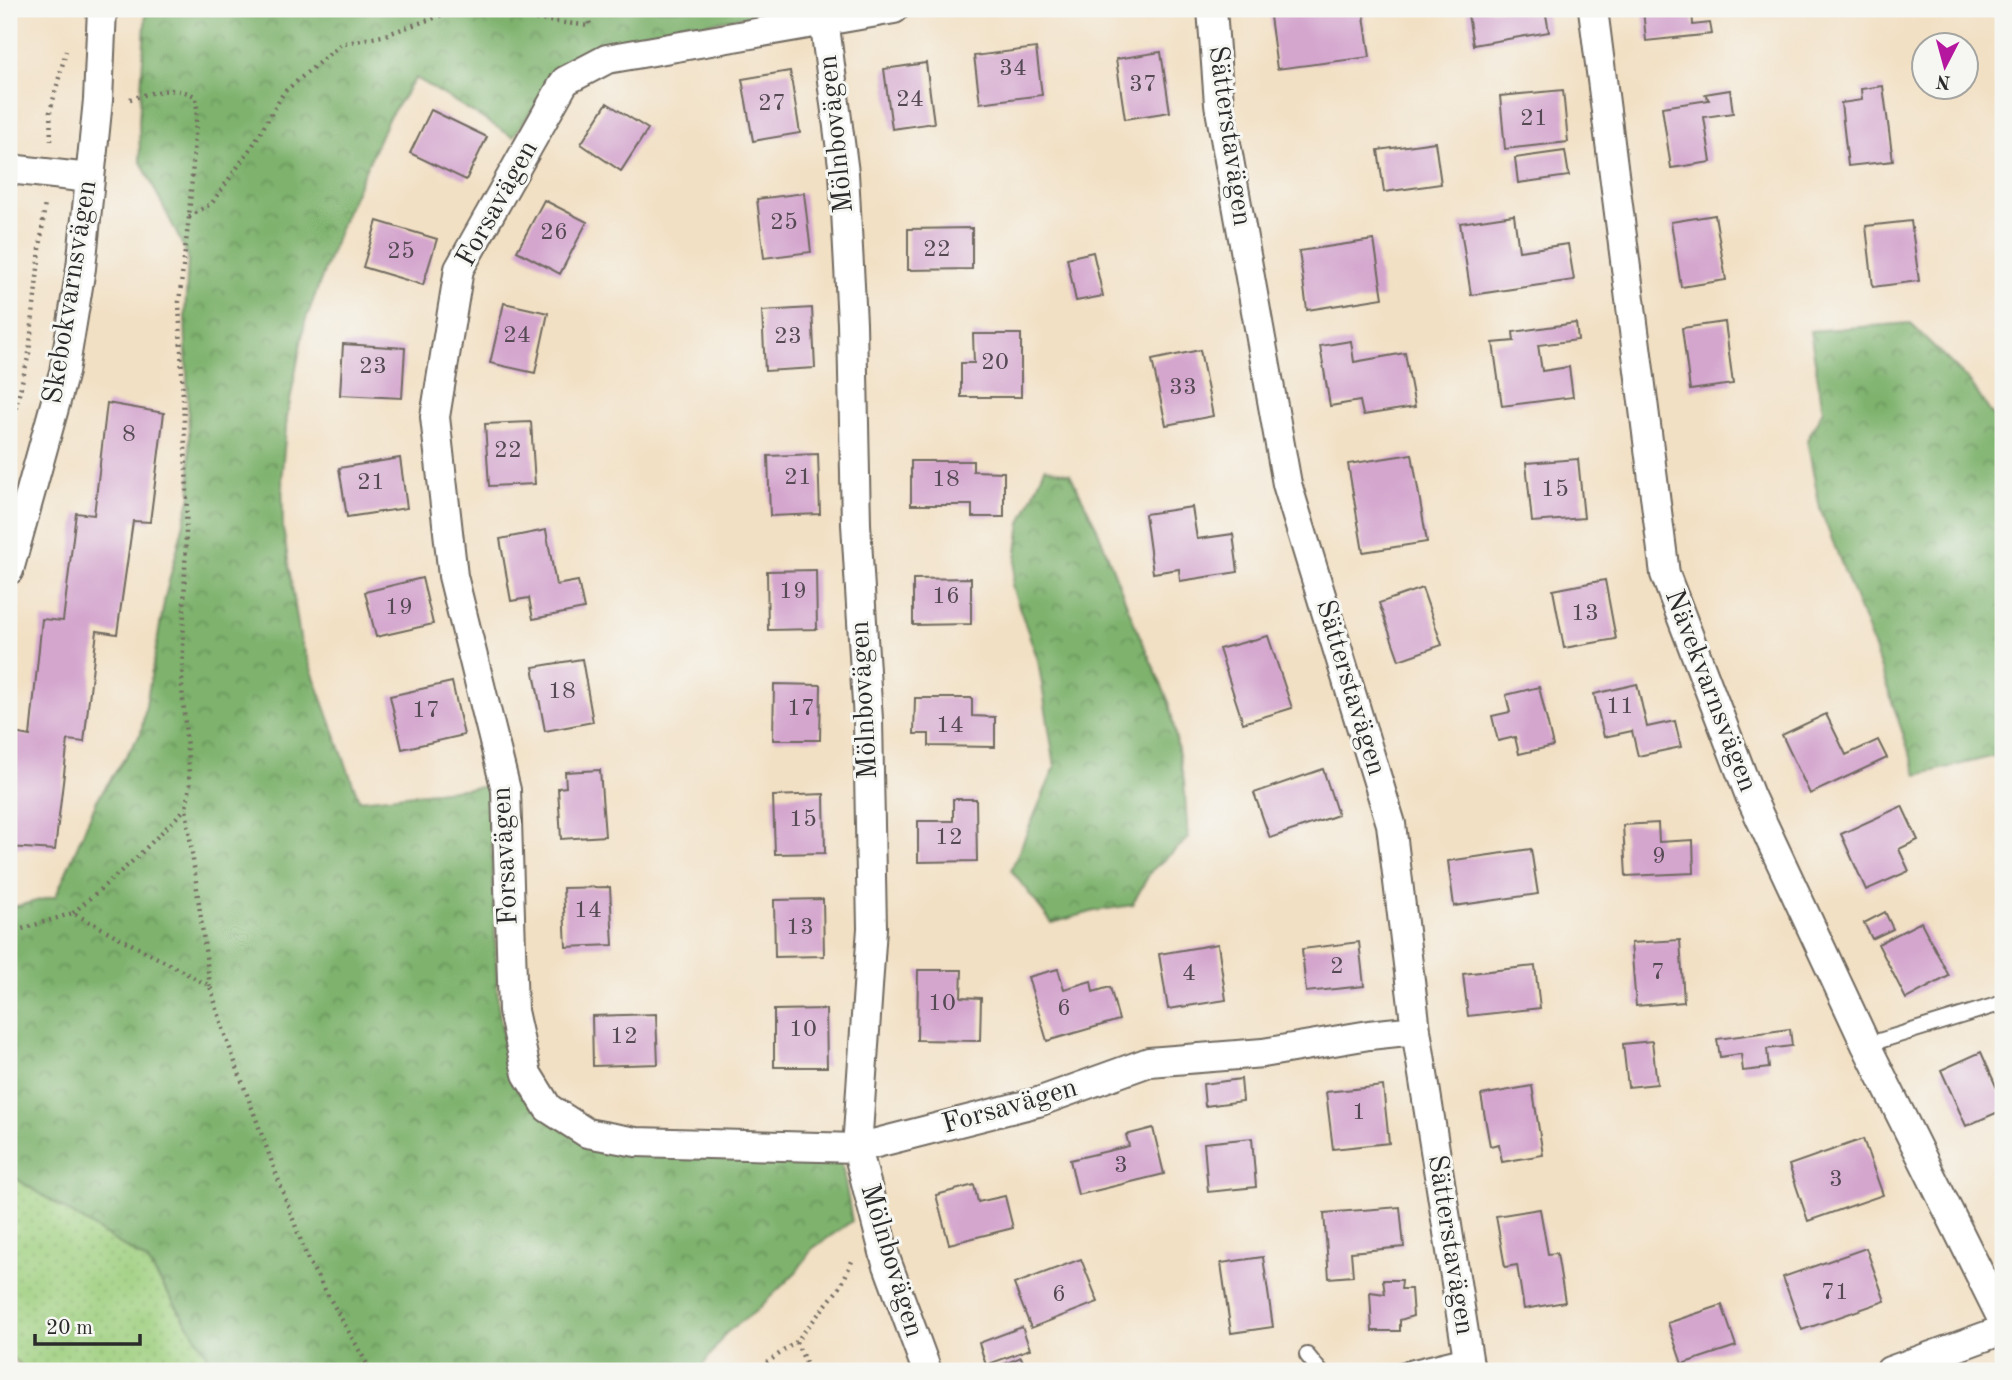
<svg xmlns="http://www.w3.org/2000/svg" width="2012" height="1380" viewBox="0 0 2012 1380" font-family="'Old Standard TT',serif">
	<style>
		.grass { fill: url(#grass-dots); stroke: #647d54; stroke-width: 2 }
		.forest { fill: url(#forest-crowns); stroke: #546e4c; stroke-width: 2 }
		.building { fill: #d4a6ce }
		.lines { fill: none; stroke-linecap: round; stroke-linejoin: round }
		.service-casing { stroke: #716a61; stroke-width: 18 }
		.minor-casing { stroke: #716a61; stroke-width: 32 }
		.path { stroke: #716a61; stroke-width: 4.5; stroke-dasharray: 2 5; stroke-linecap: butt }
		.service { stroke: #fff; stroke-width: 14 }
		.minor { stroke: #fff; stroke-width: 28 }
		.labels { text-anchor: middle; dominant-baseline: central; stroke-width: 6; stroke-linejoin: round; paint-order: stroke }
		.number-label { font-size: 24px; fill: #554a54 }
		.street-label { font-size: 28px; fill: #2b2b2b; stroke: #f6f6f2 }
	</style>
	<defs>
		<pattern id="grass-dots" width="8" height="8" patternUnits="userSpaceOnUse" patternTransform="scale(1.75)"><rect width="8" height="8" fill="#9ecf7e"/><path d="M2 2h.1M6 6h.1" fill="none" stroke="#88b26d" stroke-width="1.8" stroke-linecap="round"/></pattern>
		<pattern id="forest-crowns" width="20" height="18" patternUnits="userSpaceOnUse" patternTransform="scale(1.75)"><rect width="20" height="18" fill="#7eb26d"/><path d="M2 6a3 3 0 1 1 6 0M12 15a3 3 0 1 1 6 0" fill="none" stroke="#67915a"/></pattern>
	</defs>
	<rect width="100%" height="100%" fill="#f6f6f2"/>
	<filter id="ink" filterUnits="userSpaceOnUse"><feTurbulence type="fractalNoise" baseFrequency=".0143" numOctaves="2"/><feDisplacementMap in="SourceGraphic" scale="14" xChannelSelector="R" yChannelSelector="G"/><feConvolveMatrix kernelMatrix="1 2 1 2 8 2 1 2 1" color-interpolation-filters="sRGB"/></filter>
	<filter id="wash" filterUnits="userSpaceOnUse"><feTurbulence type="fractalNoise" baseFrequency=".00686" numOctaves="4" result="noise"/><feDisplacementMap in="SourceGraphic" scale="28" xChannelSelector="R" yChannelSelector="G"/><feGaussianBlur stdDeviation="1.57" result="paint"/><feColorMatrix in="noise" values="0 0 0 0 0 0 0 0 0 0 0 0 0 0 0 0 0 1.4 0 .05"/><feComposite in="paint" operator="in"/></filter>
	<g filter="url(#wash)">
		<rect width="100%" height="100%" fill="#f2e0c4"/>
		<!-- grass -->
		<path class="grass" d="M9 1174 147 1261 218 1371H27L9 1355Z"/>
		<!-- forest -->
		<path class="forest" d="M146 9H782L639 37 568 59 513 137 416 78 388 119 344 218 305 322 287 417 282 471 283 528 300 638 359 800 489 786 498 1006 509 1068 555 1121 841 1159 852 1221 812 1249 797 1271 756 1311 726 1333 699 1371H218L147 1261 9 1174V908L56 896 97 800 141 733 165 597 191 495 185 316 188 256 140 160 139 121Z
			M1910 323 1969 381 2003 431V754L1917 775 1869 634 1820 509 1807 440 1823 410 1810 331Z
			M1045 468 1070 474 1096 526 1135 625 1169 702 1184 781 1188 839 1151 871 1132 905 1095 911 1052 923 1011 870 1055 767 1038 660 1012 587 1021 523Z"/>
		<g id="blocks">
			<!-- building -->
			<path class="building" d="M1269 9H1363L1370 57 1277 69Z
				M1467 9H1545L1549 32 1473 45Z
				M1643 9H1692L1693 25 1710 23 1712 34 1646 41Z
				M1036 48 1042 95 980 103 974 56Z
				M1161 52 1170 112 1125 119 1116 59Z
				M926 63 934 123 892 129 884 69Z
				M790 71 800 133 753 141 742 79Z
				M1883 86 1893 161 1848 166 1841 103 1862 100 1861 89Z
				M1563 90 1568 142 1505 149 1500 96Z
				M1730 90 1733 113 1704 117 1711 162 1671 168 1662 107 1709 100 1705 94Z
				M607 103 648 129 621 171 581 144Z
				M431 110 487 137 466 180 410 153Z
				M1435 142 1441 184 1384 192 1378 150Z
				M1565 151 1569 176 1518 183 1515 158Z
				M804 193 811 252 764 258 757 199Z
				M544 200 587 222 560 274 517 251Z
				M1514 215 1519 251 1568 244 1574 280 1471 295 1460 223Z
				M1715 215 1726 280 1681 287 1671 222Z
				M377 221 437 239 423 285 363 267Z
				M1911 221 1919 281 1873 287 1866 226Z
				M972 228V269L908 270V229Z
				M1374 240 1383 298 1307 310 1299 251Z
				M1093 252 1103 296 1076 301 1067 258Z
				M504 303 548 313 535 373 490 363Z
				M812 308 815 368 765 371 762 311Z
				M1725 322 1733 384 1690 390 1682 328Z
				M1576 323 1578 340 1538 345 1542 371 1569 367 1573 397 1502 406 1493 343 1514 341 1513 332Z
				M973 334H1021V397H961V363H974Z
				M1351 341 1354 362 1405 353 1415 407 1363 415 1360 401 1330 406 1320 346Z
				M343 344 405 348 402 398 340 395Z
				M1200 350 1213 416 1166 425 1152 360Z
				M107 403 164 413 150 522 133 521 117 634 97 631 84 742 68 740 55 850 9 847V732L30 736 42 619 63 621 76 513 94 515Z
				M531 422 535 484 489 486 485 424Z
				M818 454 820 514 770 516 768 456Z
				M1412 454 1427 542 1363 552 1348 464Z
				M400 458 407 508 347 517 339 468Z
				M1578 459 1584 518 1532 522 1526 463Z
				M911 461H973V471L1004 472V517H972V505H911Z
				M1192 507 1197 539 1233 534 1238 572 1180 581 1179 569 1153 573 1145 514Z
				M546 530 556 585 578 581 584 609 533 619 529 598 511 601 500 539Z
				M816 570 817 629 768 630 767 571Z
				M422 578 433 624 376 637 365 592Z
				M971 578V624L913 625V579Z
				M1605 580 1616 639 1564 648 1553 590Z
				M1422 588 1442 645 1399 660 1379 603Z
				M1268 636 1292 708 1243 723 1219 649Z
				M582 659 593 722 545 731 533 667Z
				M452 682 464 735 402 749 390 696Z
				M774 684 821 685 820 740H773Z
				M1637 684 1647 727 1675 721 1681 747 1638 756 1632 731 1604 737 1594 694Z
				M1539 687 1553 746 1519 754 1515 737 1498 741 1492 716 1510 712 1506 695Z
				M915 698H972V716L995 717V747L929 746V734H914Z
				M1826 714 1846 755 1878 740 1887 758 1810 794 1782 735Z
				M1323 769 1338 815 1270 838 1254 793Z
				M600 770 605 836 561 839 558 788 566 787 565 772Z
				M824 794 825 853 775 854 773 796Z
				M953 799H976L977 861 918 862V821H953Z
				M1902 806 1918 840 1899 849 1909 871 1866 890 1841 834Z
				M1658 823 1659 842 1693 840 1694 873 1626 876 1623 825Z
				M1531 849 1538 894 1454 906 1448 861Z
				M610 887 613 945 566 947 563 888Z
				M823 899 824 956 775 957 774 900Z
				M1885 912 1893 929 1872 939 1864 923Z
				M1921 922 1949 976 1906 999 1878 944Z
				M1680 940 1684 1002 1636 1006 1631 943Z
				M1359 942 1364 986 1306 992 1302 949Z
				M1218 944 1226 1000 1168 1009 1159 954Z
				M1535 966 1540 1008 1468 1016 1463 974Z
				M1058 969 1064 989 1091 981 1093 992 1110 987 1119 1020 1047 1041 1028 977Z
				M918 970H962L961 997 981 998 980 1041 917 1040Z
				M826 1009 827 1067H774V1010Z
				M656 1014 658 1064 593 1066 592 1016Z
				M1790 1029 1792 1046 1767 1049 1769 1068 1743 1071 1741 1054 1720 1057 1717 1039Z
				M1652 1041 1657 1084 1628 1087 1623 1044Z
				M1981 1052 2003 1102V1110L1966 1126 1941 1070Z
				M1241 1079 1243 1101 1205 1106 1203 1084Z
				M1383 1086 1389 1143 1333 1149 1326 1092Z
				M1532 1086 1543 1155 1502 1162 1499 1144 1490 1146 1481 1095Z
				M1153 1128 1164 1174 1078 1195 1070 1160 1129 1146 1126 1135Z
				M1252 1138 1256 1187 1208 1192 1204 1143Z
				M1863 1139 1883 1195 1808 1221 1789 1165Z
				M974 1185 978 1202 1005 1196 1013 1228 949 1244 936 1195Z
				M1400 1207 1404 1247 1351 1252 1353 1276 1329 1278 1324 1213Z
				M1540 1209 1548 1254 1557 1253 1565 1302 1524 1309 1517 1265 1505 1267 1496 1216Z
				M1866 1248 1885 1301 1802 1330 1783 1277Z
				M1263 1257 1273 1327 1231 1333 1221 1263Z
				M1081 1259 1098 1302 1031 1328 1014 1284Z
				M1383 1280H1402L1401 1289H1411L1413 1316 1400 1320V1331H1372L1370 1292 1385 1294Z
				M1722 1305 1736 1346 1682 1364 1668 1323Z
				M1022 1327 1030 1349 986 1365 979 1343Z
				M1021 1357 1027 1371H988Z"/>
		</g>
	</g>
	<g filter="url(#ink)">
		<use href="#blocks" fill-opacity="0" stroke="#716a61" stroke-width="2"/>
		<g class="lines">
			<defs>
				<path id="service" d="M1866 1045 2003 1003
					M1307 1355 1320 1371
					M1397 1371 1467 1354"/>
				<path id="minor" d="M894 9 607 59 565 81 459 269 435 417 453 576 506 790 513 1011 527 1074 548 1108 587 1133 636 1142 857 1148 1038 1102 1149 1062 1263 1053 1369 1035 1416 1030
					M1212 9 1219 104 1287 484 1391 824 1416 1030 1470 1371
					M1593 9 1665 574 1750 796 1866 1045 2003 1321
					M824 19 844 173 852 323 856 524 868 720 872 928 857 1148 886 1260 927 1371
					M9 169 90 178
					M9 570 64 372 81 268 98 100 102 9
					M1890 1371 2003 1330"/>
			</defs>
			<!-- service casing -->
			<use href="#service" class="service-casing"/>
			<!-- minor casing -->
			<use href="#minor" class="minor-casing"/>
			<!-- path -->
			<path class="path" d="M584 9 591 27
				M130 99C152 93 175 84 196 97L197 109 189 217 179 302 187 493 182 687 190 786 186 808 210 986
				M51 141 50 112 66 51
				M189 217 212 203 253 145 284 92 341 44 382 36 457 10 591 26
				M9 436 29 353 45 202
				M73 913 135 859 186 808
				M9 933 73 913 210 986 225 1035 308 1260 371 1371
				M796 1342 810 1371
				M755 1371 796 1342 841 1286 852 1261"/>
			<!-- service -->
			<use href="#service" class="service"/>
			<!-- minor -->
			<use href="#minor" class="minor"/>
		</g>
	</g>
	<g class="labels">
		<!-- number labels -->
		<g class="number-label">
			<text x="1013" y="69">34</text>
			<text x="1143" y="85">37</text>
			<text x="910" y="100">24</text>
			<text x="772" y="104">27</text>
			<text x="1534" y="119">21</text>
			<text x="784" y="223">25</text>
			<text x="554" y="233">26</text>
			<text x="937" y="250">22</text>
			<text x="401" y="252">25</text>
			<text x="517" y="336">24</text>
			<text x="788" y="337">23</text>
			<text x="995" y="363">20</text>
			<text x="373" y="367">23</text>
			<text x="1183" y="388">33</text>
			<text x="129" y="435">8</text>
			<text x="508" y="451">22</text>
			<text x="798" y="478">21</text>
			<text x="946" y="480">18</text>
			<text x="371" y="483">21</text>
			<text x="1555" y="490">15</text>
			<text x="793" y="592">19</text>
			<text x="946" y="597">16</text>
			<text x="399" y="608">19</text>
			<text x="1585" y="614">13</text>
			<text x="562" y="692">18</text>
			<text x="1620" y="707">11</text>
			<text x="801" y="709">17</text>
			<text x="426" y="711">17</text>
			<text x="950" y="726">14</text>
			<text x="803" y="820">15</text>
			<text x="949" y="838">12</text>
			<text x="1659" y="857">9</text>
			<text x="588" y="911">14</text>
			<text x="800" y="928">13</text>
			<text x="1337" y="967">2</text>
			<text x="1658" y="973">7</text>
			<text x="1189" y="974">4</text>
			<text x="942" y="1004">10</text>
			<text x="1064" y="1009">6</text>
			<text x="803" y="1030">10</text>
			<text x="624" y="1037">12</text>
			<text x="1359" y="1113">1</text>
			<text x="1121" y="1166">3</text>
			<text x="1836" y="1180">3</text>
			<text x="1835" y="1293">71</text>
			<text x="1059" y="1295">6</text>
		</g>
		<!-- street labels -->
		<g class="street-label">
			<text transform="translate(837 134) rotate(-96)">Mölnbovägen</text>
			<text transform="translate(1229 136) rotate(82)">Sätterstavägen</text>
			<text transform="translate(498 204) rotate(-61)">Forsavägen</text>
			<text transform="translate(71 292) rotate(-81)">Skebokvarnsvägen</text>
			<text transform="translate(1350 688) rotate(73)">Sätterstavägen</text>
			<text transform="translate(1710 691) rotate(69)">Nävekvarnsvägen</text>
			<text transform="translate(865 700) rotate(-93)">Mölnbovägen</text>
			<text transform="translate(506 856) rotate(-93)">Forsavägen</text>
			<text transform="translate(1010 1107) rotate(-16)">Forsavägen</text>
			<text transform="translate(1450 1245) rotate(81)">Sätterstavägen</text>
			<text transform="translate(891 1261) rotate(73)">Mölnbovägen</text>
		</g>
	</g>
	<!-- margin -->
	<rect width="2012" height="1380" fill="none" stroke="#f6f6f2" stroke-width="35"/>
	<!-- north arrow -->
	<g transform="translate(1945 66) rotate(186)"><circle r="33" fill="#f6f6f2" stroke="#a5a5a2" stroke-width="2"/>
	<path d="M0-5L12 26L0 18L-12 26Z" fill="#b5179e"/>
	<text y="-10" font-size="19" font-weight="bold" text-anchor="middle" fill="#2b2b2b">N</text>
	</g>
	<!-- scale -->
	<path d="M35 1334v10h105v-10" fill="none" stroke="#2b2b2b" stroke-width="3.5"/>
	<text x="46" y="1334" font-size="21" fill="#2b2b2b" stroke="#f6f6f2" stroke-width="5" paint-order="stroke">20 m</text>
</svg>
